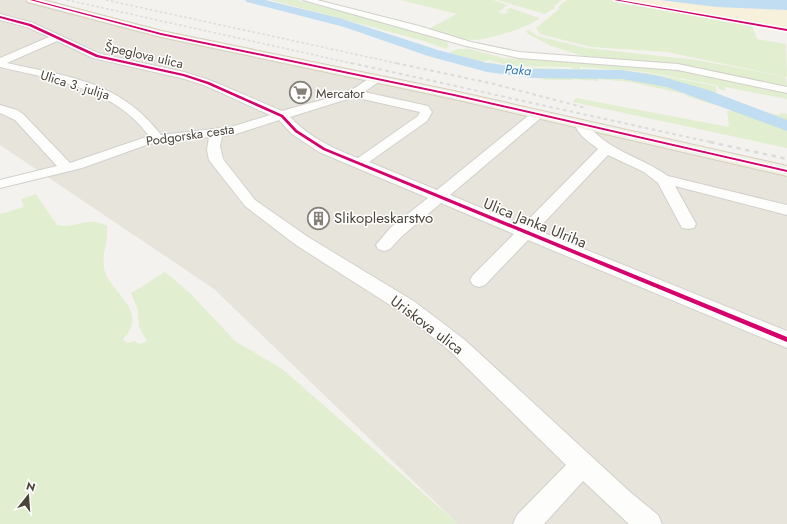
<svg xmlns="http://www.w3.org/2000/svg" width="787" height="524" viewBox="0 0 787 524" font-family="Jost,sans-serif">
	<style>
		.residential { fill: #e7e4dc }
		.green { fill: #e1eecf }
		.sand { fill: #f7f0da }
		.water { fill: #c0ddf1 }
		.lines { fill: none; stroke-linecap: round; stroke-linejoin: round }
		.river { fill: #c0ddf1; fill-rule: evenodd }
		.minor-casing { stroke: #d2d0cb; stroke-width: 2 }
		.major-casing { stroke: #d6cebb; stroke-width: 2 }
		.minor { fill: #fdfdfc; fill-rule: evenodd }
		.major { fill: #f2efe6; fill-rule: evenodd }
		.rail-far2 { stroke: #dbdbda; stroke-width: 1.5; stroke-dasharray: 2.5 2.5; stroke-linecap: butt }
		.rail-far1 { stroke: #dbdbda; stroke-width: 2; stroke-dasharray: 3.5 3.5; stroke-linecap: butt }
		.rail { stroke: #dbdbda; stroke-width: 2.5; stroke-dasharray: 4.5 4.5; stroke-linecap: butt }
		.cycleway-casing { stroke: #fff; stroke-width: 3 }
		.cycleway { fill: #d6006c; fill-rule: evenodd }
		.labels { text-anchor: middle; dominant-baseline: central; stroke-width: 3; stroke-linejoin: round; paint-order: stroke }
		.far-street-label { font-size: 13px; fill: #4b4439; stroke: #fff }
		.far-water-label { font-size: 13px; font-style: italic; fill: #2e7ab2; stroke: #fff }
		.far-poi-label { font-size: 13px; fill: #4b4439; stroke: #fff; text-anchor: start }
		.poi-label { font-size: 15px; fill: #4b4439; stroke: #fff; text-anchor: start }
		.street-label { font-size: 15px; fill: #4b4439; stroke: #fff }
	</style>
	<rect width="100%" height="100%" fill="#f4f2ee"/>
	<!-- residential -->
	<path class="residential" d="M0 0H22L787 176V524H458L214 289 0 145Z"/>
	<!-- green -->
	<path class="green" d="M271 0H297L427 34 446 41 449 46 446 49 424 41Z
		M400 0H493L508 5 498 12 504 14 509 12 505 10 511 8 539 18C532 27 483 41 471 40 457 39 442 33 428 29L457 14Z
		M497 0H562L554 6 555 8 545 14Z
		M567 0H610L751 23 757 39 786 44 787 77 667 52 591 47 540 34 536 28 559 9 558 7Z
		M529 30 537 36 586 48 697 60 786 77 787 87 689 67 583 56 551 46 528 34 526 31Z
		M457 49H469L503 58 682 70 787 92V99L725 87V91L719 89 718 86 716 85 646 72 580 67V71H575L571 67 511 66 489 60 482 62 449 53Z
		M447 53 486 65 490 62 510 67 569 69 573 72C530 73 484 69 444 54Z
		M583 69 647 73 716 86 717 96C675 77 628 71 583 73Z
		M524 75C535 75 547 76 558 76 617 76 669 78 723 104L714 105 687 96 685 94 630 82 598 79V81L573 79 572 80H547Z
		M576 98 729 127 727 111 735 110 787 129V148L573 102Z
		M746 109H752L779 115 781 113 787 114V124Z
		M36 194 57 225C76 230 88 215 107 226 109 242 100 257 105 272 114 295 149 312 123 339L127 343 135 341 140 344 147 341 139 327 138 310 131 293 165 272 192 295 235 341 282 369 319 401 458 524H0V214L24 207 21 199Z"/>
	<!-- sand -->
	<path class="sand" d="M626 0C680 0 733 9 787 10V28Z"/>
	<!-- water -->
	<path class="water" d="M660 0H787V10L717 7Z"/>
	<g class="lines">
		<!-- river -->
		<path class="river" d="M245 0H265L339 18 438 50 487 63 533 69 622 70 659 76 708 90 787 120V131L667 87 622 79 533 78 487 72 428 56 344 27 247 2Z"/>
		<defs>
			<path id="minor" d="M303 0H317L419 26 471 42 519 52 678 64 787 87V93L678 70 519 58 466 46Z
				M0 14 33 23 100 54 184 72 212 81 282 111C305 104 331 99 353 89 361 85 371 74 380 77L381 79 380 81 364 92 428 106 432 112 427 121 369 162 437 190 534 111H542L544 114 542 117 450 195 523 225 598 149C590 142 577 135 575 124L581 120 585 121C606 151 640 156 668 176L787 205V215L675 186 696 224 694 228 688 229 682 228 658 183 644 172 608 155 537 230 787 331V348L528 240 485 285 479 287 473 285 470 280 473 275 514 234 441 203 402 236 390 249 384 251 378 249 376 245 390 228 428 198 319 152 292 134 279 120 236 134 222 136 220 146 223 159 255 200 308 237 415 302 465 340 630 492 658 515 662 524H629L583 481 544 524H513L517 515 566 465 451 352 401 312 296 245 245 206 209 160 207 150 209 137 149 144 82 168 0 188V180L57 166 15 120 0 113V105L17 110 23 114 70 163 149 136C114 88 55 80 0 67V58L49 37 27 27 0 20ZM57 41 93 58 181 78 204 85 270 115 231 127 161 135C120 81 69 77 7 63ZM354 97 420 112 418 116 358 158C332 148 309 137 290 117Z"/>
			<path id="major" d="M26 0H43L162 31 454 91 787 166V176L454 99 161 37 27 2Z"/>
		</defs>
		<!-- minor casing -->
		<use href="#minor" class="minor-casing"/>
		<!-- major casing -->
		<use href="#major" class="major-casing"/>
		<!-- minor -->
		<use href="#minor" class="minor"/>
		<!-- major -->
		<use href="#major" class="major"/>
		<!-- rail-far2 -->
		<path class="rail-far2" d="M67 0 355 64
			M106 0 400 64"/>
		<!-- rail-far1 -->
		<path class="rail-far1" d="M351 63 714 143
			M396 63 494 84 586 108"/>
		<!-- rail -->
		<path class="rail" d="M710 142 787 159"/>
		<defs>
			<path id="cycleway" d="M30 0H34L161 33 454 94 787 170V172L454 96 161 35Z
				M614 0H619L787 29V31Z
				M0 16 31 24 98 55 184 74 209 82 283 115 297 130 325 148 787 337V342L323 150 295 132 281 117 207 84 183 76 96 57 29 26 0 18Z"/>
		</defs>
		<!-- cycleway casing -->
		<use href="#cycleway" class="cycleway-casing"/>
		<!-- cycleway -->
		<use href="#cycleway" class="cycleway"/>
	</g>
	<!-- icons -->
	<defs>
		<symbol id="supermarket-ring" viewBox="-11 -11 22 22"><circle r="9.5" fill="#fff" stroke="#868178" stroke-width="1.5"/><path d="M-6-5.5h2.5l.6 2H6L4.5 2H-2.5L-4.4-4H-6ZM-1.5 3.2a1.3 1.3 0 1 0 .1 0ZM3 3.2a1.3 1.3 0 1 0 .1 0Z" fill="#868178"/></symbol>
		<symbol id="building-ring" viewBox="-11 -11 22 22"><circle r="9.5" fill="#fff" stroke="#868178" stroke-width="1.5"/><path d="M-4-6H4V6H1V3H-1V6H-4ZM-2.5-4.3h1.7v1.8h-1.7ZM.8-4.3h1.7v1.8H.8ZM-2.5-1h1.7V.8h-1.7ZM.8-1h1.7V.8H.8Z" fill="#868178"/></symbol>
	</defs>
	<g fill-rule="evenodd">
		<use href="#supermarket-ring" x="288" y="80" width="25" height="25"/>
		<use href="#building-ring" x="306" y="206" width="25" height="25"/>
	</g>
	<g class="labels">
		<!-- far-street labels -->
		<g class="far-street-label">
			<text transform="translate(144 55) rotate(13)">Špeglova ulica</text>
			<text transform="translate(75 85) rotate(17)">Ulica 3. julija</text>
			<text transform="translate(190 135) rotate(-8)">Podgorska cesta</text>
		</g>
		<!-- far-water labels -->
		<g class="far-water-label">
			<text transform="translate(518 70) rotate(4)">Paka</text>
		</g>
		<!-- far-poi labels -->
		<g class="far-poi-label">
			<text x="316" y="93">Mercator</text>
		</g>
		<!-- poi labels -->
		<g class="poi-label">
			<text x="334" y="218">Slikopleskarstvo</text>
		</g>
		<!-- street labels -->
		<g class="street-label">
			<text transform="translate(535 223) rotate(22)">Ulica Janka Ulriha</text>
			<text transform="translate(427 325) rotate(37)">Uriskova ulica</text>
		</g>
	</g>
	<!-- north arrow -->
	<g transform="translate(28 496) rotate(17)" stroke="#ffffff" stroke-width="3" paint-order="stroke">
	<path d="M0-3L7 15L0 10L-7 15Z" fill="#4b4439"/>
	<text y="-6" font-size="11" font-weight="bold" text-anchor="middle" fill="#4b4439">N</text>
	</g>
</svg>
